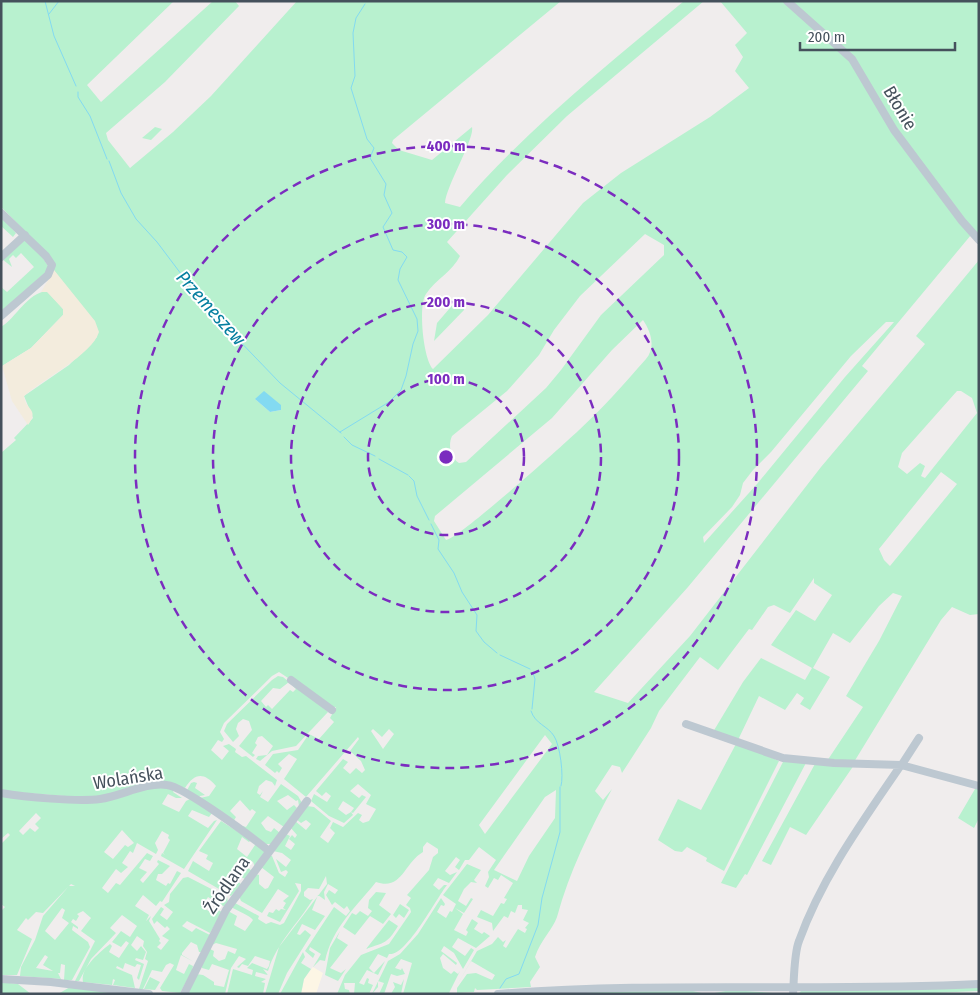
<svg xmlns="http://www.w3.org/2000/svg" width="980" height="995" viewBox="0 0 980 995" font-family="'Fira Sans Condensed',sans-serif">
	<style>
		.commercial { fill: #fdf6e5 }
		.green { fill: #b8f1cf; fill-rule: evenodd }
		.sand { fill: #f3ecdd }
		.water { fill: #83daf1 }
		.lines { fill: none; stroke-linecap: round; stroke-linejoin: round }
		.stream { stroke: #83daf1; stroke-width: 1 }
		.minor { stroke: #bdc8d1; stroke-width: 8 }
		.rail { stroke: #afb3b9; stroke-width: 1 }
		.ring { fill: none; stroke: #7b2cbf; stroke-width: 2.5; stroke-dasharray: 9 6 }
		.labels { text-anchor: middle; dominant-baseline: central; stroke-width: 4; stroke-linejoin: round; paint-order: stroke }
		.street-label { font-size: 18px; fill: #45515c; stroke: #fff }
		.water-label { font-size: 19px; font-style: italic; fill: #057fa0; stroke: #fff }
		.centre { fill: #7b2cbf; stroke: #fff; stroke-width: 2.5 }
		.ring-label { font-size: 15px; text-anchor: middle; font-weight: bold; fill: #7b2cbf; stroke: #fff; stroke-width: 4; stroke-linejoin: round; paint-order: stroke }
	</style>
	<rect width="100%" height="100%" fill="#f0eded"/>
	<!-- commercial -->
	<path class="commercial" d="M313 967 323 973 316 994H301L304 979Z"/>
	<!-- green -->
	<path class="green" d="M1 1H174L87 85 101 102 213 1H235L239 6 165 82 106 133 108 140 130 168 173 132 211 96 297 1H561L393 140 392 143 399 150 432 160 472 127C475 138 446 186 445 203L460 207C526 130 606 66 684 1H704L567 116 507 175 447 242 460 256C453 271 435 280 426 294 418 304 423 359 433 369L488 315 583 203 621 173 710 117 749 88 735 71 743 57 735 45 747 33 720 1H786L850 60 971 235 862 366 868 371 688 587 594 692 628 703 690 636 821 467 925 344 916 336 979 260V614L970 615 952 607 941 620 854 762 827 761 863 707 846 696 879 641 902 596 893 593 879 606 850 643 833 633 813 668 830 677 810 710 800 704 804 698 797 693 785 710 759 696 738 740 713 732 743 682 761 658 805 680 812 668 771 645 796 610 815 621 832 595 814 583V578L790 613 774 605 768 607 752 630 749 629 718 670 700 657 659 711 651 728 622 773 620 767 612 765 595 791 603 800 612 789C590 830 569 872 557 917 553 929 540 941 535 957L540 967 530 982 531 987 477 990 475 988 474 992 457 993V988L467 974 476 973 492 980 495 975 471 961 453 992 477 951 492 944 498 937 503 942 506 940 503 946 506 948 518 929 525 933 527 929 525 928 529 923 523 920 528 910 522 909V905H518L515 913 511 911 508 918 504 916 493 931 492 923 477 917 481 910 493 916 501 903 504 904 507 899 504 898 513 883 501 875 498 880 494 878 488 888 485 886 489 877 488 872 496 860 479 847 469 860H465L459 870 455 867 460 860 456 857 445 871 450 875 457 872 449 883 438 878 433 885 439 890 444 885H447C436 899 406 957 389 954L387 958 378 954 369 968 374 973 385 961 378 975 367 970 359 983 364 985 367 978 369 979 368 983 373 985 369 994H354L355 983H344L345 989 349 990 350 994H337L345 975 361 955 389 944 411 912 410 908 406 905 411 898 407 895 429 870 433 857 438 853V849L427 842 423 847V852C404 863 402 891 376 882 356 907 332 928 325 961L320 960 313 967 321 954 310 947 309 950 315 954 313 958 305 951 334 907 346 916 350 911 347 906 344 909 335 902 332 905 326 895 329 890 335 894 338 890 328 884 324 892 325 900 318 895 312 910 325 916 315 930 302 924 297 934 300 935 305 930 311 935 287 973 278 994H265L279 947 327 884 326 876 319 889 308 888 304 892V896L310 900 313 899C298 924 277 942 268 971L263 969 268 975 256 972 255 976 266 979 261 982 265 983 263 994H227L233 969 252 975 253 970 247 968 252 963 267 969 269 966 270 961 255 956 248 966 242 964 239 968 237 967 246 959 239 956 231 968 225 994H187L196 974 203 975 214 982V985L224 987 229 970 212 964 209 970 202 968 201 964 210 949 214 951 213 956 219 961 225 959 228 951 235 954 237 949 216 943 212 945 228 911 237 916 234 925 245 931 253 920C251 916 236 910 231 907L235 903 259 916 258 919 266 924 271 922 280 925 284 923 301 891V884L295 883 299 891 280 922 267 916 269 912 273 913 276 909 279 911 281 909 286 910 283 908 286 903 283 901 289 896 278 889 262 913 241 901 239 896 256 874 259 875V884L265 889 268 888 274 877 261 867 269 855 272 856 279 873 285 877 288 872 286 870 281 872 276 859 286 867 291 860 282 853 273 851 286 834 290 836 285 846 291 850 295 844 289 839 292 835 295 838 297 835 290 827 295 821 306 830 311 824 306 820 301 823 296 819 307 806 314 807 331 821 320 837 328 843 335 833 330 828 333 822 343 827 358 813 362 815 359 820 363 823 369 821 376 809 366 804 371 795 358 784 350 791 359 798 362 795 366 797 353 813 351 812 354 808 343 801 338 809 346 815 351 812 353 815 344 823 329 816 311 801 314 794 327 802 331 796 326 792 322 796 316 791 343 759 348 762 343 768 350 774 356 768 362 773 365 770 361 761 350 751 359 739 358 737 306 797 284 779 297 759 289 754 278 764 282 768 279 773 277 771 275 773 265 765 273 754 298 750 309 734 319 739 334 722 330 718 336 707H332L279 672 272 676 224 723 220 732 224 739 222 742 218 740 211 750 222 760 229 751 223 746 229 744 236 749 235 752 242 757 246 756 277 780 275 786 272 782 266 780 259 786 257 793 260 795 263 791 260 797 268 802 281 784 298 796 302 803 299 806 298 800 296 801 288 795 277 801 287 810 294 805 297 808 284 827 268 816 261 823 266 830 271 832 274 828 280 833 272 844H266L242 828 243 826 246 827 256 812 252 809 250 811 240 800 230 811 236 817 233 822 200 798 209 796 216 786C203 771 194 774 185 788L170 784 90 798 1 791V453L16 440 14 438 33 418 24 396 69 365 97 337V327L20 226 1 207ZM645 234 664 245V255L601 315 561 370 546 388 466 462 459 463C450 457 448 445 452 436L507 391 539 355 554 330 580 296ZM643 320C651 332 656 347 646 359 624 384 602 409 578 431 562 446 457 540 446 540L434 521 435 516 552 418 612 350ZM886 322H894L845 377 757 484 704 543 703 537 732 507 740 495 743 483 753 470 771 452 851 356ZM957 391H961L972 398 977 413 925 478 921 476 925 466 920 463 907 474 898 467 902 453ZM255 399 281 410 270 412ZM941 472 957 484 890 566 884 560 879 549ZM373 729 382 737 389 729 394 734 383 749 371 731ZM545 735 552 744 485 834 479 825ZM556 790 555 818 529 856 517 881 494 870 545 797Z
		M790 1H979V239L895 129 863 74Z
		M155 127 162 129 151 140 142 138Z
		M1 216 16 233 13 237 1 226Z
		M25 240 37 249 48 266 47 271 1 312V287L7 292 34 267 21 253 16 258 13 255 9 259 12 267 2 259Z
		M47 291 63 309V315L31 348 2 366 1 327C17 317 27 293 47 291Z
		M456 301 464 305V310L434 341 437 323Z
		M278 676 283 677 289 682 280 689 273 688 261 701 266 707 268 705 272 709 290 690 293 692 296 689 293 686 300 688 328 712 296 746 272 751 260 761 256 759 258 756 267 755 273 746 262 736 258 737 255 743 257 745 252 753 255 755 253 757 239 746 252 730 249 721 243 719 238 723 236 729 239 736 233 742 224 731 227 724 272 680Z
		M737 742 779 761 724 871 706 861 707 858 687 847 682 852 675 851 658 840 678 799 701 810Z
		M784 760 807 761 747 875 745 874 736 888 721 883Z
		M816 762 854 765 806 835 790 827 771 865 762 861Z
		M194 782 197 783 195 788 205 795 200 796 197 800 186 792 191 783Z
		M158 787 175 789 173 792 182 798H176L168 794 162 804 179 812 186 801 190 799 212 813 209 817 192 810 188 816 208 828 214 821 217 820 184 869 161 856 162 853 165 855 163 853 170 840 168 838 169 835 162 831 155 843 158 850 156 854 137 843 133 853 130 851 122 863 128 867 121 873 116 869 102 888 108 893 116 883 120 885 147 853 153 856 150 861 145 859 139 868 147 872 140 880 143 883 159 864 157 862 158 860 170 866 162 874H158L156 880 166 886 168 883 170 884 177 871 181 873 162 902 160 901 156 906 143 895 135 906 149 915 146 921 151 916 149 921 160 939 159 941 161 943 157 947 161 950 169 940 162 936 170 929 167 926 165 928 157 921 154 924 152 919 161 907 164 909 160 915 167 920 173 912 164 905 169 902 170 894 183 878 188 877 227 897 228 902 225 907 208 897 203 905 204 908 213 914 216 909 222 912 210 933 187 921 182 926 192 932 196 928 210 935 202 952H199L197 945 191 942 182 953V955L194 962 181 955 176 970 184 974 189 964 193 966 192 971 180 993 162 991 160 988 174 965 170 963 166 965 162 972 152 970 143 989H139L148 961 145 959 147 952 143 946 144 941 137 936 131 945 137 951 141 946 146 952 143 960 136 958 135 960 144 964 139 980 137 978 141 965 137 964 135 967 125 963 123 969 117 966 116 968 132 975 135 988 113 985 115 980 113 979 112 985 83 982C80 968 100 952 110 944L112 946 109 952 119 958 129 943 126 941 121 947 112 942 121 931 130 937 137 926 122 915 110 928 116 933 91 959 79 981H75L95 941 81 931 91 918 83 911 77 914 79 916 76 921 73 919 71 922 78 927V929L73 926 72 930 88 942 90 947 72 980H64L65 965 61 964 60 973H58L61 979 20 976 21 967 35 940 43 916 69 886H75L71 884 43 913 36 912 28 920 26 918 17 930 32 939 17 975H1V911L5 907 1 904V844L10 835 8 833 1 839V794L82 801ZM36 813 41 818 35 824 39 828 35 832 30 828 23 835 19 831ZM122 830 134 843 128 847 125 845 113 859 104 852ZM62 908 65 910 62 918 69 923 55 940 45 931ZM45 955 48 957 43 965 53 971 36 968Z
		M979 788V818L974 828 958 818 975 789Z
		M221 821 251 840 249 842 242 837 237 849 247 857 255 845H258L265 852 255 867 253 862 244 857 239 863 236 862 235 865 244 871 247 867 252 871 245 879 230 871 222 884 231 887 236 880 242 885 231 896 188 871 193 861 209 871 213 863 206 859 208 855 199 851Z
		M467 864 481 870 474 880 477 883 471 882 464 889 458 901 466 906 471 898 473 899 464 913 455 908 463 914 454 930 466 936 468 932 466 930 472 919 478 923 474 929 482 934 484 932 490 936 476 948 458 938 452 947 465 956 471 948 474 950 463 969 454 953 444 946 441 951 457 963 456 965 443 954 440 958 443 968 451 974 454 971 458 974 460 971 449 993 403 994 412 963 401 959 395 968 401 970 402 968 405 974 397 976 391 974 384 994H379L384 983 378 981V987L372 994 388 961 400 954 418 934 441 898 445 904 444 906 441 905 437 912 446 918 450 911 452 912 456 904 443 895Z
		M376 892 386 893 379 905 391 914 383 924 370 916 355 935 343 927 352 913 356 915 360 911 368 916 372 911 368 908 369 900Z
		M400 904 409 910 404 918 399 914 396 918 393 915Z
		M389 920 398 926C387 944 385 942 366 949Z
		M340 931 337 938 348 945 330 968 341 973 346 969 338 981 325 975 330 948Z
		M303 952 305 957 301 963 311 969 304 979 301 994H280Z
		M150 977 160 982 155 990 144 989Z
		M404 979 401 994H391L395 987 393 982 401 985Z
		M1 982 18 984 31 994H1Z
		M70 987 118 994H58Z
		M979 987V991L910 994H798L801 991Z
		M684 989 706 994H533Z
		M731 990 787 994H709Z"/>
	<!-- sand -->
	<path class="sand" d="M54 270 95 321 99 332C92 355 43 379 24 396 25 410 40 409 28 425L12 401 2 366 31 348 63 315V309L47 292H41Z"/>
	<!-- water -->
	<path class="water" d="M264 391 281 405V410L270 412 255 399Z"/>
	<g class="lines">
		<!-- stream -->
		<path class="stream" d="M45 1 54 36 76 86
			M49 14 59 1H69
			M78 92V97L90 116 107 159
			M109 161 121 193 136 219 157 242 203 303 280 383 341 433
			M340 432 389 402 401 390 406 376 413 344 418 331 417 319 398 280 400 269 407 257 402 252 393 250 383 227 392 213 384 195 386 184 370 158 374 148 367 139 351 88 355 76 353 33 356 18 365 4
			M344 437 352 445 375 456
			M379 459 408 475
			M409 476 414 481 417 496 429 520
			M431 524 439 540 438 549 454 573 462 592 477 615 476 631 484 642 497 653
			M500 655 530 669
			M532 709 535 679 533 673
			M531 711C535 724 548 726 554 736 560 745 564 776 561 786
			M500 988 506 979 519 974 538 925 542 898 560 832V787"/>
		<!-- minor -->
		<path class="minor" d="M787 1 852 59 894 130 962 221 979 240
			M1 213 46 256 52 265 48 275 1 316
			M1 257 25 235
			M291 680 332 710
			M686 724 783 758 834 763 901 765 979 786
			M901 766 919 738
			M1 793C25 797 77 802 100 799 122 796 145 782 167 785 185 787 253 838 269 851
			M1 979 51 982 149 994
			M184 994 226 910 307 801
			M498 994C658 981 818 992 979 984
			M793 994C794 980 794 953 799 941 822 877 863 821 901 765"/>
		<!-- rail -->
		<path class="rail" d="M978 994H979"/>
	</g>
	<!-- distance rings -->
	<g class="ring">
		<circle cx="446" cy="457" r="78"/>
		<circle cx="446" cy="457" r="155"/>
		<circle cx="446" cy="457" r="233"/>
		<circle cx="446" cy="457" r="311"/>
	</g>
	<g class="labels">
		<!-- street labels -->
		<g class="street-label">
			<text transform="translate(900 108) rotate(59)">Błonie</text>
			<text transform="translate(128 778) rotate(-9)">Wolańska</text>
			<text transform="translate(227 885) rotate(-55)">Źródlana</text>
		</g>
		<!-- water labels -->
		<g class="water-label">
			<text transform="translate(211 308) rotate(48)">Przemeszew</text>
		</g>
	</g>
	<circle cx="446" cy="457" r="8" class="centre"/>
	<g class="ring-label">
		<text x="446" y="151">400 m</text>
		<text x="446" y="229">300 m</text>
		<text x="446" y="307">200 m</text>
		<text x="446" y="384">100 m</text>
	</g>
	<!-- border -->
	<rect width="980" height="995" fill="none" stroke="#45515c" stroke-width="5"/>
	<!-- scale -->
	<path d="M800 42v8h155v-8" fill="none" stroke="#45515c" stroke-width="2.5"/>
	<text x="808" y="42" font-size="15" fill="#45515c" stroke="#ffffff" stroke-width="4" paint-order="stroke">200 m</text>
</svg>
